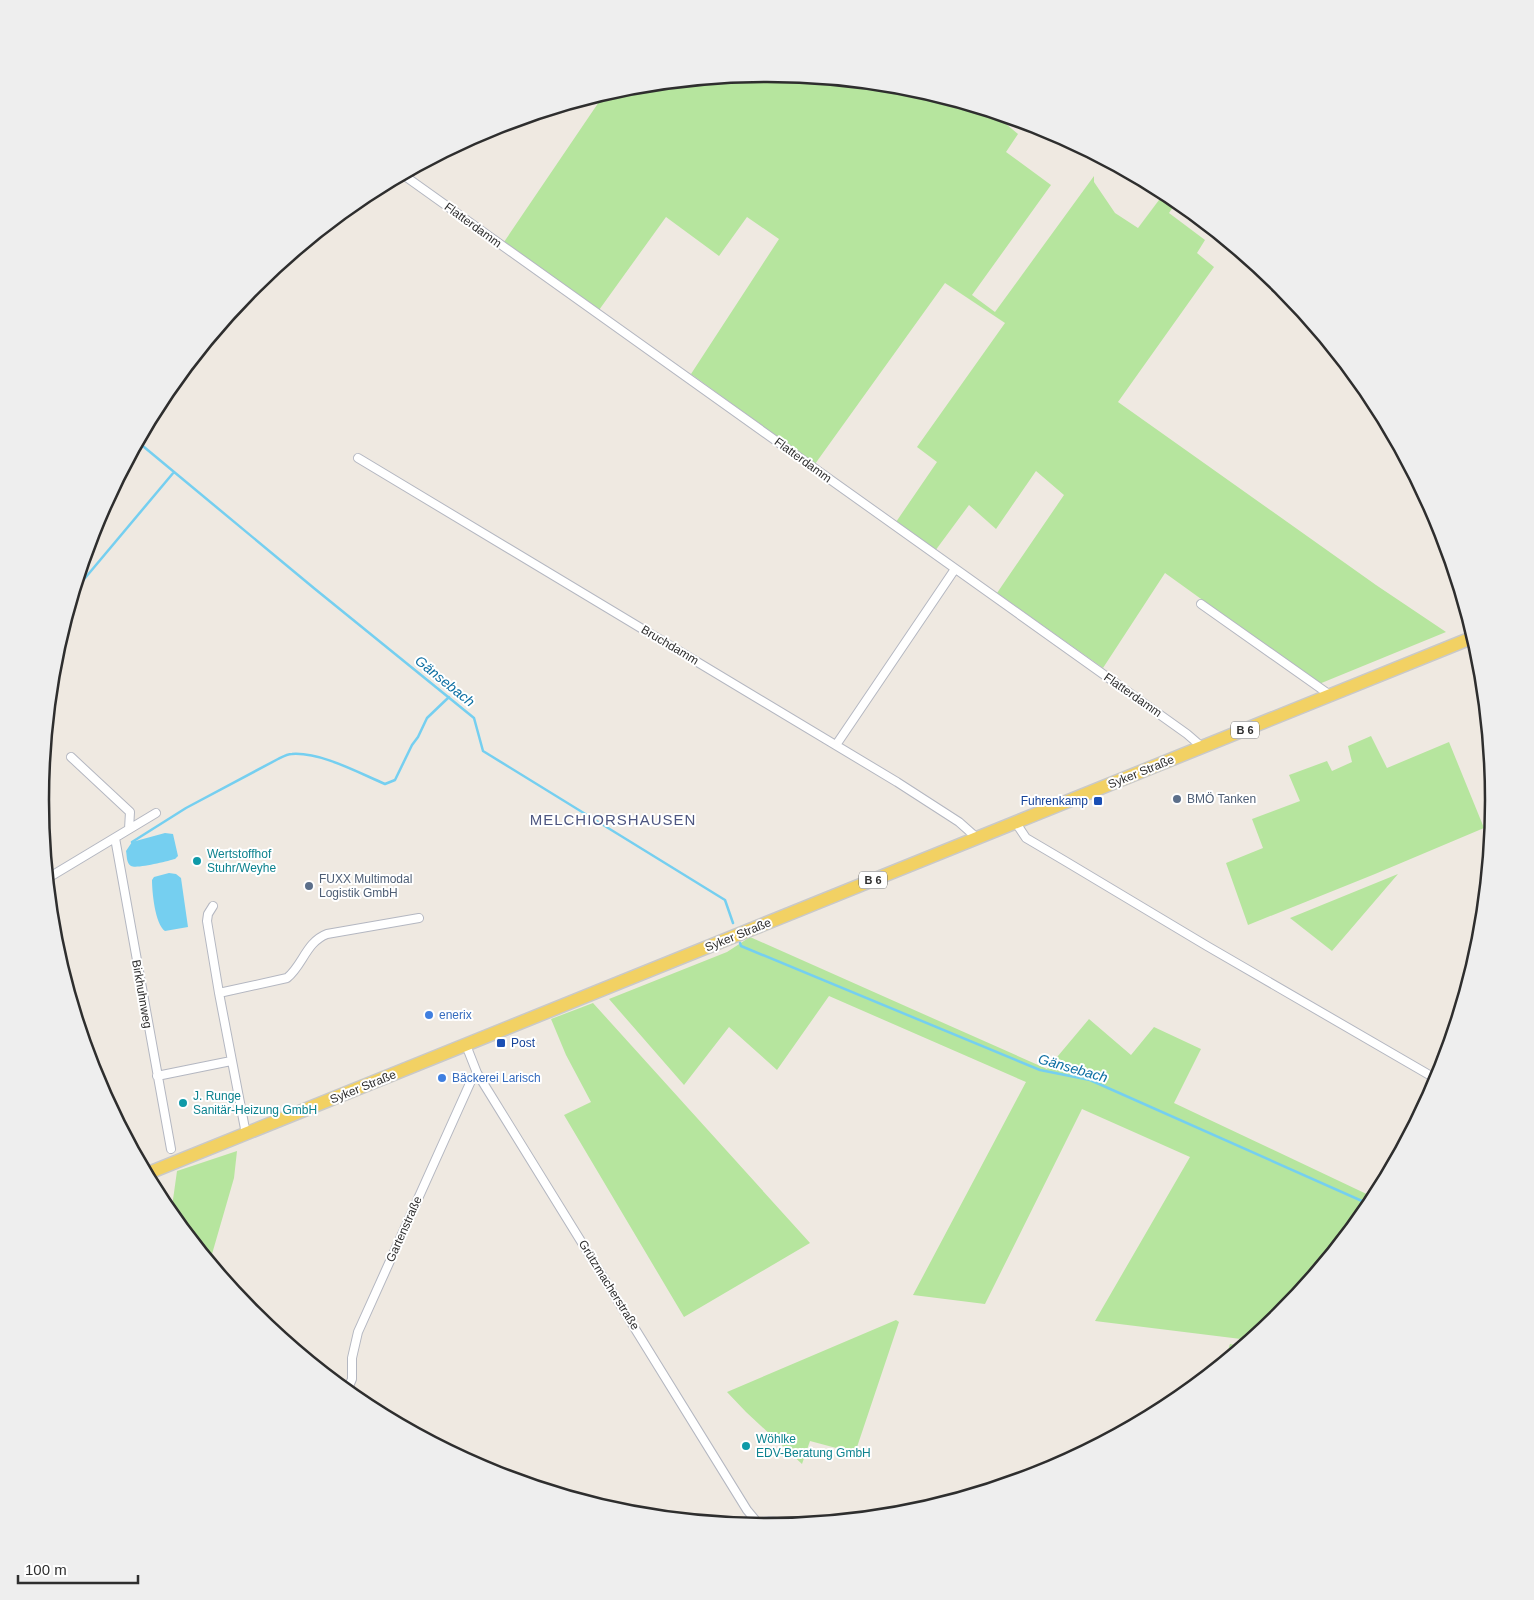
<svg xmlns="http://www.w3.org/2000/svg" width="1534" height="1600" viewBox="0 0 1534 1600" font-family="Arial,sans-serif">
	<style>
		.green { fill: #b6e59e }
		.water { fill: #75cff0 }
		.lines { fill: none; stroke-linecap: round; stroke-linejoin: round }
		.stream { stroke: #75cff0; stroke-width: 2.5 }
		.minor-casing { stroke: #b4b7c1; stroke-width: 10 }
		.primary-casing { stroke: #c9c9c9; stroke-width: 15 }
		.minor { stroke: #fff; stroke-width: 8 }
		.primary { stroke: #f2d163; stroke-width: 12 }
		.service-dot { fill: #5c6f8a; stroke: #fff; stroke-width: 2 }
		.transit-dot { fill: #1a4fb4; stroke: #fff; stroke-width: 2 }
		.culture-dot { fill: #0f9aa8; stroke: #fff; stroke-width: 2 }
		.shop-dot { fill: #3f7fe0; stroke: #fff; stroke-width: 2 }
		.labels { text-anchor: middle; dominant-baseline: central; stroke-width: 4; stroke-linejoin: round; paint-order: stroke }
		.shield { fill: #fff; stroke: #6d6d6d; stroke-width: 1 }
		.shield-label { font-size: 11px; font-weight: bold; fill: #2e2e2e }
		.street-label { font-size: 12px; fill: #2e2e2e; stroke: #fff }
		.service-label { font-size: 12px; fill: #4e5e75; stroke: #fff; text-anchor: start }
		.transit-label { font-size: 12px; fill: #164399; stroke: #fff; text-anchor: end }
		.culture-label { font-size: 12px; fill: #0d838f; stroke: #fff; text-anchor: start }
		.shop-label { font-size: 12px; fill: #366cbe; stroke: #fff; text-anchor: start }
		.water-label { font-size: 14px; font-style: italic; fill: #0d6fa3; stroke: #fff }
		.quarter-label { font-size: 15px; letter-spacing: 1px; fill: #4d5680; stroke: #fff }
		.rim { fill: none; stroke: #2e2e2e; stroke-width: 2.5 }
	</style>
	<rect width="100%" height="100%" fill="#efe9e1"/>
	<!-- green -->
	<path class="green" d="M767 73 909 87 919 90 937 102 941 97 1002 115 1000 119 1018 134 1006 152 1051 185 972 295 995 312 1094 176V182L1115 213 1138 228 1165 192 1177 201 1169 213 1205 240 1197 253 1214 267 1118 402 1376 585 1446 632 1319 684 1165 573 1103 668 997 593 1064 495 1036 471 996 529 969 505 935 551 896 522 937 462 917 447 1005 323 945 283 815 464 691 374 779 239 747 217 719 256 666 217 599 310 504 242 605 93 625 87Z
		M1371 736 1387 768 1449 742 1484 828 1375 874 1248 925 1226 863 1263 848 1252 819 1300 801 1289 775 1327 761 1332 771 1352 762 1348 746Z
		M1398 874 1332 951 1290 918Z
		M750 937 1047 1069 1089 1019 1131 1055 1154 1027 1201 1049 1174 1103 1375 1198 1371 1204 1281 1314 1249 1340 1095 1321 1190 1157 1082 1109 985 1304 913 1295 1026 1082 829 996 777 1070 729 1027 684 1085 609 999 727 952Z
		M72 1002 97 1066 92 1068Z
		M593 1003 810 1243 684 1317 564 1115 591 1102 566 1055 551 1019Z
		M237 1151 234 1178 210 1261 171 1214 177 1171Z
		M896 1320 899 1322 855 1453 810 1441 802 1464 746 1412 727 1392Z
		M1230 1344 1242 1346 1225 1360Z"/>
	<!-- water -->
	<path class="water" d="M165 833 173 834 178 856 175 859C168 861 137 869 131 866 126 863 127 855 126 851L132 842Z
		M169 873 176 874 181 878 188 927 165 931C155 924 152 892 152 880L154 877Z"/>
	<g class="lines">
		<!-- stream -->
		<path class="stream" d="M138 442 315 589 474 718 483 751 725 900 733 923
			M75 590 174 472
			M132 842 186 808 278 759C282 757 287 754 292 754 321 752 359 773 385 784L395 780 412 745 418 737 427 718 449 697
			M740 943 741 946 1040 1070 1090 1080 1371 1205"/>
		<defs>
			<path id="minor" d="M402 174 1187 734 1202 747
				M358 458 897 782 959 822 977 838
				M1201 604 1330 695
				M836 745 955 569
				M71 757 130 812 129 829
				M1016 823 1026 838 1065 861 1207 946 1438 1080
				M115 838 171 1149
				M48 878 156 813
				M213 906 208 914 207 921 219 993 246 1134
				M219 993 287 978C303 965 306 942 327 934L419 918
				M466 1045 477 1073 747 1510 757 1522
				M157 1076 231 1061
				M347 1391 352 1379V1358L358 1332 471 1081 477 1073
				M748 1525C763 1520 774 1520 789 1525"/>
			<path id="primary" d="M146 1174 1474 637"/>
		</defs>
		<!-- minor casing -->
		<use href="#minor" class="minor-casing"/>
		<!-- primary casing -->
		<use href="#primary" class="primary-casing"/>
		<!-- minor -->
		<use href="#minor" class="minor"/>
		<!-- primary -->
		<use href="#primary" class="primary"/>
	</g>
	<!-- markers -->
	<g class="service-dot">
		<circle cx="1177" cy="799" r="5"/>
		<circle cx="309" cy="886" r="5"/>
	</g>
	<g class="transit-dot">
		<rect x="1093" y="796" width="10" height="10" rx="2.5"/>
		<rect x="496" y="1038" width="10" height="10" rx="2.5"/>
	</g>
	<g class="culture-dot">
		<circle cx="197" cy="861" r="5"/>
		<circle cx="183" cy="1103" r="5"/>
		<circle cx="746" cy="1446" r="5"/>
	</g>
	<g class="shop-dot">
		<circle cx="429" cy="1015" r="5"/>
		<circle cx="442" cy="1078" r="5"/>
	</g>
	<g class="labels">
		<!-- shield labels -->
		<g class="shield">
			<rect x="1231" y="721.5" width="28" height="17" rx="4"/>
			<rect x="859" y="871.5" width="28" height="17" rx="4"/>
		</g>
		<g class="shield-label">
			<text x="1245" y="730">B 6</text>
			<text x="873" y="880">B 6</text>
		</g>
		<!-- street labels -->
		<g class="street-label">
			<text transform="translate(473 225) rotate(36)">Flatterdamm</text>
			<text transform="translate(803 460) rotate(36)">Flatterdamm</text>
			<text transform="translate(670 645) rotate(31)">Bruchdamm</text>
			<text transform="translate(1133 695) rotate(35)">Flatterdamm</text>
			<text transform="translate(1141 772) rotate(-22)">Syker Straße</text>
			<text transform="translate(738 935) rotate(-22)">Syker Straße</text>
			<text transform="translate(142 994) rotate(80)">Birkhuhnweg</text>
			<text transform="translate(363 1087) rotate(-22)">Syker Straße</text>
			<text transform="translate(404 1229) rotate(-66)">Gartenstraße</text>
			<text transform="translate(609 1285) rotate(58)">Grützmacherstraße</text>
		</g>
		<!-- service labels -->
		<g class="service-label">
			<text x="1187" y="799">BMÖ Tanken</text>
			<text x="319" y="879">FUXX Multimodal<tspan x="319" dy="14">Logistik GmbH</tspan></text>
		</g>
		<!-- transit labels -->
		<g class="transit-label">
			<text x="1088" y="801">Fuhrenkamp</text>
			<text x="511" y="1043" text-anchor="start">Post</text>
		</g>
		<!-- culture labels -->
		<g class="culture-label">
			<text x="207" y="854">Wertstoffhof<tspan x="207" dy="14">Stuhr/Weyhe</tspan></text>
			<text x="193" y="1096">J. Runge<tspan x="193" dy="14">Sanitär-Heizung GmbH</tspan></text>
			<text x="756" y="1439">Wöhlke<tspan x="756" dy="14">EDV-Beratung GmbH</tspan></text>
		</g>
		<!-- shop labels -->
		<g class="shop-label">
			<text x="439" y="1015">enerix</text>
			<text x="452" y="1078">Bäckerei Larisch</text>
		</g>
		<!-- water labels -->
		<g class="water-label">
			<text transform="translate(445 681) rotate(39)">Gänsebach</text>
			<text transform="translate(1073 1068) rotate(16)">Gänsebach</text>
		</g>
		<!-- quarter labels -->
		<g class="quarter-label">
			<text x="613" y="819">MELCHIORSHAUSEN</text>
		</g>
	</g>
	<!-- crop -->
	<path d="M0 0H1534V1600H0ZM49 800a718 718 0 1 1 1436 0a718 718 0 1 1-1436 0Z" fill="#eee" fill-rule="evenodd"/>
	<path class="rim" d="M49 800a718 718 0 1 1 1436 0a718 718 0 1 1-1436 0Z"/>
	<!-- scale -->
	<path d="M18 1575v8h120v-8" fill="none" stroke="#2e2e2e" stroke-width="2.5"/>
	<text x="25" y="1575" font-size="15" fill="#2e2e2e" stroke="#ffffff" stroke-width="4" paint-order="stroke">100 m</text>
</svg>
